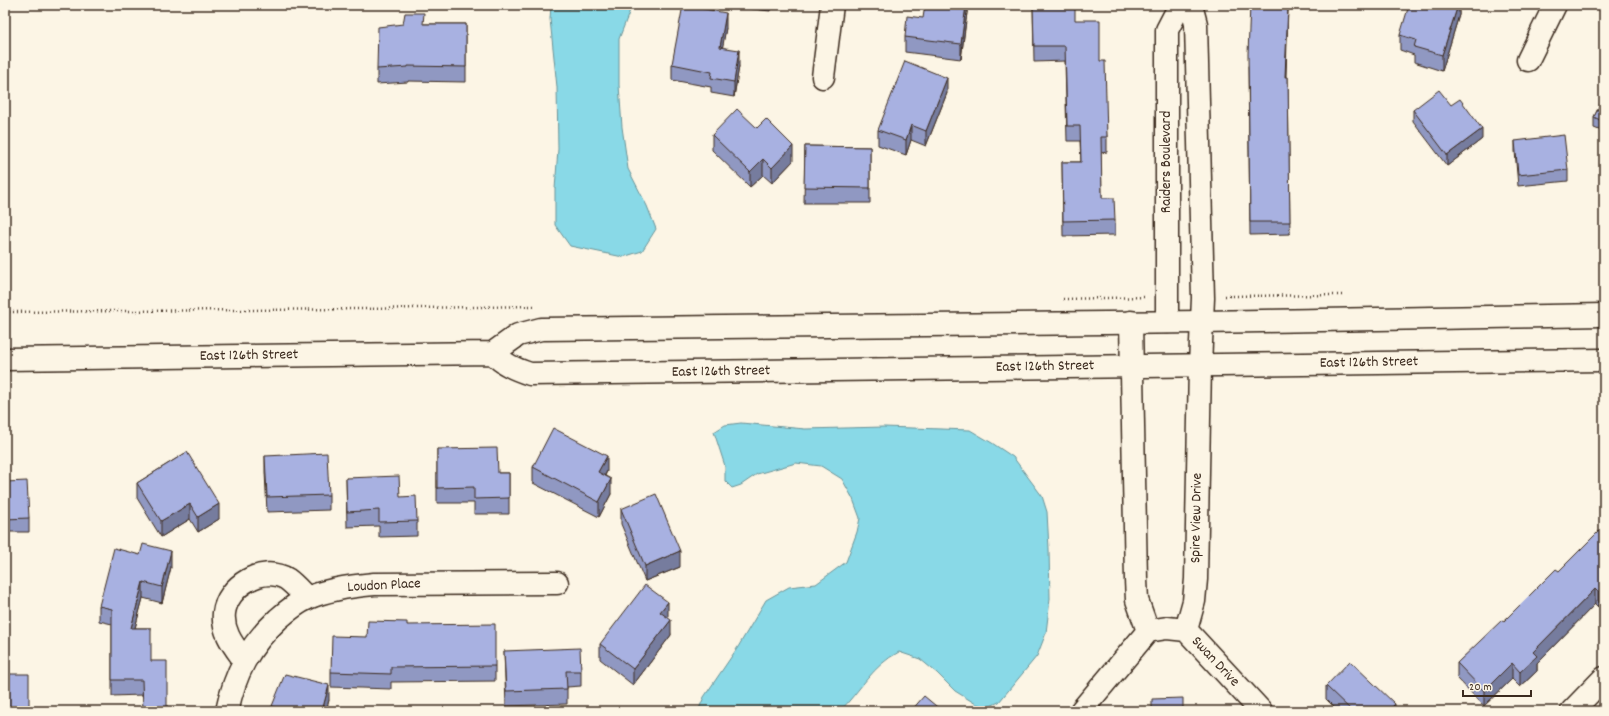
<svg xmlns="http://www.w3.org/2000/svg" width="1609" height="716" viewBox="0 0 1609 716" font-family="Dekko,sans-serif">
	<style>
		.water { fill: #89d9e7; stroke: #6a9397 }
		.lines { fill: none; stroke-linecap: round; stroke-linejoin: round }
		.minor-casing { stroke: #3b2a1e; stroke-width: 25 }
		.major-casing { stroke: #3b2a1e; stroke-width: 25 }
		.path { stroke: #3b2a1e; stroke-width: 2.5; stroke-dasharray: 1 3; stroke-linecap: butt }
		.minor { stroke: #fcf5e5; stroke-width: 22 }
		.major { stroke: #fcf5e5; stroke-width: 22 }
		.wall { fill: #9098c2; stroke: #3b2a1e }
		.shaded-wall { fill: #767c9e; stroke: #3b2a1e }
		.building { fill: #a8b1e1; stroke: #3b2a1e }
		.labels { text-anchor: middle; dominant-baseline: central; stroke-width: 3.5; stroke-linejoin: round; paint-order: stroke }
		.street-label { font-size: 15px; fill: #3b2a1e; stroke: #fcf5e5 }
	</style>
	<rect width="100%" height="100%" fill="#fcf5e5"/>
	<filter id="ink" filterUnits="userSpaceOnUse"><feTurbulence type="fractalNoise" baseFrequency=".025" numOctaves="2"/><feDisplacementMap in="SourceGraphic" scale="8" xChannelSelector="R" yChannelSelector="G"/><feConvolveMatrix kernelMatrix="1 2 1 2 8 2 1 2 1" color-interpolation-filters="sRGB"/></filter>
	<g filter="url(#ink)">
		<!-- water -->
		<path class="water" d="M551 5H632L619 39V85L622 127 628 169 647 206 656 229 642 251 623 257 570 246 555 225V189L558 149 557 87 550 19Z
			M741 423 805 429 884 427 970 430 992 443 1013 457 1042 496 1047 512 1049 549 1050 599 1046 633 1037 656 999 702 988 707 976 704 955 691 937 673 920 659 899 652C873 665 860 691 840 711H698L704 697 738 647 766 600 789 587 816 584 846 562 857 532 860 518 853 499 842 479 821 466 796 463 757 474 741 485 732 488 725 481V466L714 432 725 425Z"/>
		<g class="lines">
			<defs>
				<path id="minor" d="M1528 60 1555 5
					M823 77 832 5
					M1131 322 1136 580 1137 600 1148 631
					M1167 322V30L1180 5
					M1186 630 1194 601 1196 579 1200 365 1203 298 1196 24 1191 5
					M1186 630 1261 711
					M244 660C234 646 222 632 224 613 227 586 263 564 287 579 294 584 301 592 307 598
					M227 711C235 673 249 646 278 619 287 611 297 603 308 598 328 589 352 586 374 584L557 583
					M1081 711 1148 631 1167 628 1186 630
					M1572 711 1604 678"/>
				<path id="major" d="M493 353C503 364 515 369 530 374L1604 360
					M5 359 493 353 518 335 541 329 1201 322 1604 315"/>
			</defs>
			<!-- minor casing -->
			<use href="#minor" class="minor-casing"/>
			<!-- major casing -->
			<use href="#major" class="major-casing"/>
			<!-- path -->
			<path class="path" d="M1225 296 1342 295
				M1063 299 1146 297
				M5 312 361 309 534 306"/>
			<!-- minor -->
			<use href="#minor" class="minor"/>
			<!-- major -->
			<use href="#major" class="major"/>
		</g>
		<!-- wall -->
		<path class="wall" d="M727 5H771L770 11 727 6Z
			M968 5 961 59 905 52V37L923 18Z
			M1033 5 1075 20 1100 61 1107 137V152L1101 153 1102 198 1115 220V235L1063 236 1062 162H1081L1080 141H1067L1065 61 1034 62Z
			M1288 5 1286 77H1288L1290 234 1250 235 1248 66Z
			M1459 5V15L1442 71 1414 62V55L1400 50V35Z
			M424 24H466V82L408 81V82L377 84V69Z
			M726 28 722 47 739 66 734 97 711 93V87L672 80V64Z
			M947 93 926 146 911 140 906 155 878 145V130Z
			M1604 96V132L1594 128V117Z
			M1451 105 1482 139 1447 166 1413 121V110Z
			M757 128 793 161 772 183 763 175 750 187 712 150V135Z
			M1515 141 1568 170V181L1518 186 1515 151Z
			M805 146 870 147V203H804Z
			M437 449 498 473H509V514H474V503H437Z
			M187 452 219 519 198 532 190 519 161 537 137 498V483Z
			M265 456 329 495V510L267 512 265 472Z
			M533 467 607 471 605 476 611 494 599 517 533 483Z
			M346 478 400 497 417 521V536L379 537V526L347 527Z
			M5 482 29 518V532H5Z
			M621 509 680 567 645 581 621 524Z
			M1604 526 1598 607 1595 604 1537 663V671L1520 687 1512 679 1484 706 1457 678V663L1559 571Z
			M140 555 171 567 162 603 143 598 135 628H151L142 695 112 696V624L99 621V606Z
			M668 617 671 635 633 685 600 659V644Z
			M407 625 495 666V681L391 682V689L331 687V672L367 637Z
			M504 651 581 671V686L567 687V704L506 706Z
			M1326 686 1395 711H1338L1326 699Z
			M329 700 326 711H272V706Z"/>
		<!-- shaded-wall -->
		<path class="shaded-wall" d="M966 5H968L961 59V44Z
			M1288 5 1285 89V77Z
			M1458 5H1459V15L1442 71V55Z
			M726 13V28L720 62V47Z
			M739 50V66L734 97V82Z
			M947 78V93L926 146V131Z
			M911 125V140L906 155V140Z
			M1482 129V139L1447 166V155Z
			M793 146V161L772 183V168Z
			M763 159V175L750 187V172Z
			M607 456V471L598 488V472Z
			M611 479V494L599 517V502Z
			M190 504V519L161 537V521Z
			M219 504V519L198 532V517Z
			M171 551V567L162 603V587Z
			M680 551V567L645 581V566Z
			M143 582V598L131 643V628Z
			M1604 586V601L1598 607V592Z
			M1595 589V604L1537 663V671L1520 687V672L1533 652Z
			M668 602V617L660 627V612Z
			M671 620V635L633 685V669Z
			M1512 663V679L1484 706V691Z
			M329 685V700L326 711H322Z
			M1395 704V711H1388Z"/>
		<!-- building -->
		<path class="building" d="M683 5 726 13 720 47 739 50 734 82 711 78 712 72 672 64Z
			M925 5H966L961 44 905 37 907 16 923 18Z
			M1033 5H1075V20H1100V61H1105L1107 137H1101L1102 198H1114L1115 220 1063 221 1062 162H1081L1080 126H1067L1065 46H1034Z
			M1250 5H1288L1285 77H1288L1290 222H1250L1248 54Z
			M1409 5H1458L1442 55 1414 47 1416 40 1400 35Z
			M405 13H424L423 24H466V67L408 66V67L377 69 378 27 403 24Z
			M905 61 947 78 926 131 911 125 906 140 878 130Z
			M1439 90 1451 105 1460 99 1482 129 1447 155 1413 110Z
			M1604 96V122L1594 117Z
			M737 109 757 128 766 119 793 146 772 168 763 159 750 172 712 135Z
			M1564 135 1568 170 1518 175 1515 141Z
			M805 146 870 147V188L804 187Z
			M553 428 607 456 598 472 611 479 599 502 533 467Z
			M497 448 498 473H509V498L474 499V487L437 488V449Z
			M187 452 219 504 198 517 190 504 161 521 137 483Z
			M327 453 329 495 267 497 265 456Z
			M399 476 400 497 416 496 417 521 379 522V510L347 512 346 478Z
			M27 481 29 518 5 519V482Z
			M656 494 680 551 645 566 621 509Z
			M1604 526V586L1598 592 1595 589 1533 652 1537 656 1520 672 1512 663 1484 691 1457 663 1502 620 1504 621 1556 569 1559 571Z
			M143 544 171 551 162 587 143 582 131 628H151V661H167V711H143L142 680H112V609L99 606 114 548 140 555Z
			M645 585 668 602 660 612 671 620 633 669 600 644Z
			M368 621 407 622V625L495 624V666L391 667V674L331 672 332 636 367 637Z
			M580 648 581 671H566L567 689 506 691 504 651Z
			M1350 661 1395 704 1388 711H1352L1326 686Z
			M5 674H29V711H5Z
			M285 674 329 685 322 711H283L272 706Z
			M924 696 942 711H911Z
			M1183 698V711H1152V699Z"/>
	</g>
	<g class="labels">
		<!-- street labels -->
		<g class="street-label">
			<text transform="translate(1167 162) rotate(-90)">Raiders Boulevard</text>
			<text transform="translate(249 356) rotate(-1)">East 126th Street</text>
			<text transform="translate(1369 363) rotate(-1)">East 126th Street</text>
			<text transform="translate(1045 367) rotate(-1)">East 126th Street</text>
			<text transform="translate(721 372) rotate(-1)">East 126th Street</text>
			<text transform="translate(1197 518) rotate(-89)">Spire View Drive</text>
			<text transform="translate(384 586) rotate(-3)">Loudon Place</text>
			<text transform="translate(1215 662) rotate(47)">Swan Drive</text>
		</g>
	</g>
	<!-- margin -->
	<rect width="1609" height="716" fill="none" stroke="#fcf5e5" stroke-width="20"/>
	<rect x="10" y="10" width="1589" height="696" fill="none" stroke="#3b2a1e" stroke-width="1.5" filter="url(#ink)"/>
	<!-- scale -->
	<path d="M1463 690v6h68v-6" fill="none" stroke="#3b2a1e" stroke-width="2"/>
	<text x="1469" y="690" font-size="12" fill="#3b2a1e" stroke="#fcf5e5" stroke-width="3" paint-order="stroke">20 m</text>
</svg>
